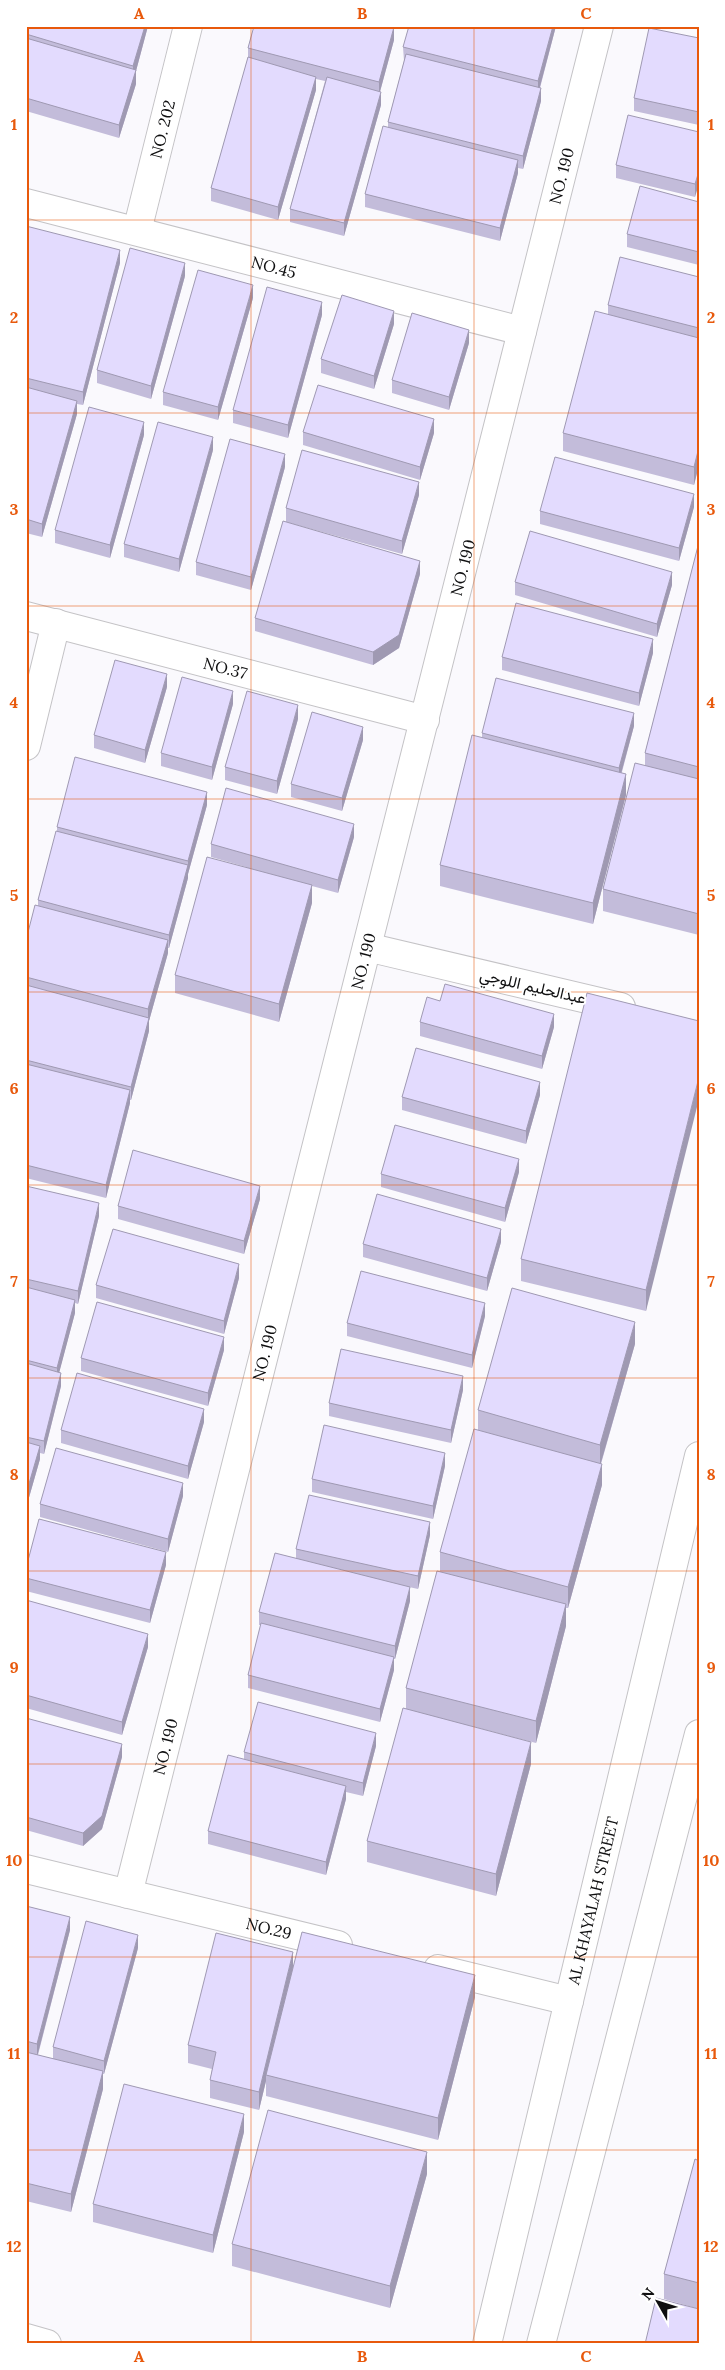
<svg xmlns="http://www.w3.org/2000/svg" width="725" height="2370" viewBox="0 0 725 2370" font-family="Lora,Vazirmatn,serif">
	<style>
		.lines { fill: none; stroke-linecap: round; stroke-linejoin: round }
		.minor-casing { stroke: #c4c3c6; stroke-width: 30 }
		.minor { stroke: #fff; stroke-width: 28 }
		.wall { fill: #c3bcda }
		.shaded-wall { fill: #9f99b2 }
		.building { fill: #e3dbfe; stroke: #9f99b2 }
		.grid { fill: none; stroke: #e8590c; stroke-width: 1; stroke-opacity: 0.55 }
		.labels { text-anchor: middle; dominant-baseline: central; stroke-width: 4; stroke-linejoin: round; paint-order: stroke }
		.street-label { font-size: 16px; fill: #0f0f10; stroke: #fff }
		.neatline { fill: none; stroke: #e8590c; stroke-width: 2 }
		.grid-label { font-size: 16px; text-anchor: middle; font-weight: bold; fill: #e8590c }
	</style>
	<rect width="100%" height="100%" fill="#faf9fd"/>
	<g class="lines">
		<defs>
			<g id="minor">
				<path id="s1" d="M26 203 522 331"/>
				<path id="s2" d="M137 231 188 26"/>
				<path id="s3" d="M26 616 425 720"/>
				<path d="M26 746 56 623"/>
				<path d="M367 947 621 1007"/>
				<path id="s4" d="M26 1869 338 1945"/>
				<path id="s5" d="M128 1894 599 26"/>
				<path d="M438 1969 569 2001"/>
				<path d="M26 2338 47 2344"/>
				<path id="s6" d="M487 2344 699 1456"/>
				<path d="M541 2344 699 1734"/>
			</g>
		</defs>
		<!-- minor casing -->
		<use href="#minor" class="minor-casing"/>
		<!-- minor -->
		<use href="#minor" class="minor"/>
	</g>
	<!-- wall -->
	<path class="wall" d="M26 26H148L136 71V84L119 138 26 111Z
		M254 26H398L397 29 394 28V40L380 92 381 105 344 236 290 222V209L325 81 316 79V90L278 220 211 201V188L248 58V48Z
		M556 26 540 88 541 101 523 169 518 168V173L500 241 365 207V194L388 127V122L404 61 403 47Z
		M699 38V125L634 111V98Z
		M699 132 695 197 616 178V165Z
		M699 202V265L627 247V234Z
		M26 226 120 263 83 405 77 404V414L42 537 26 533Z
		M185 276 151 399 97 383V370Z
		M699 277V465L694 485 563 451V433L608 315V305Z
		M253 298 218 420 163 405V392Z
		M322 315 288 438 233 423V410Z
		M394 324 374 389 321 373V359Z
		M469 343 449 410 392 393V380Z
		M303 432 434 433 420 480 303 445Z
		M144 435 110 558 55 543V530Z
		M213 450 179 572 124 557V544Z
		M285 467 251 590 196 575V562Z
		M419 495 402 554 286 522V508Z
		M694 507 679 561 540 524V511Z
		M699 542V935L603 911V889L645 765V753Z
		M420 574 399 648 373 665 255 631V618Z
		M515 582 672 585 657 637 515 595Z
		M653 653 639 706 502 670V657Z
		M167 687 145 763 94 748V735Z
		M233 704 212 780 161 766V753Z
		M298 719 277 794 225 780V767Z
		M634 726 622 772 626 795 593 924 440 886V865L482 738V733Z
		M363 740 342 811 291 797V784Z
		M207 805 188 874V878L169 948H168V953L149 1021V1031L131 1100H130V1103L106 1198 26 1178V940L38 906V900L57 831V827Z
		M354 837 338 893 312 886V903L279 1022 175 993V975L246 867 211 857V844Z
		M699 1021 646 1311 521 1281V1259Z
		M420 1022 554 1027 542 1069 420 1036Z
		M540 1095 526 1144 402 1110V1097Z
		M519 1172 505 1222 381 1187V1174Z
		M26 1186 99 1216 78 1304 75 1303V1313L59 1372 61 1386 44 1454 40 1453V1459L26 1508Z
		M260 1199 244 1254 118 1219V1206Z
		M501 1242 487 1291 363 1257V1244Z
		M239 1278 224 1334 96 1298V1285Z
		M485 1316 472 1368 347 1336V1323Z
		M635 1344 601 1464 602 1485 568 1608H566V1626L536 1743 467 1725 531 1764 496 1896 367 1862V1841L406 1709V1688L440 1572V1552L478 1430V1410Z
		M224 1350 208 1406 81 1371V1358Z
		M463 1390 451 1443 329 1416V1403Z
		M204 1422 188 1479 61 1443V1430Z
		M445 1466 433 1519 312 1492V1479Z
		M183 1496 168 1552 40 1517V1504Z
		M430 1535 418 1589 400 1585 410 1601 395 1659H394V1670L380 1722 248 1688V1675L261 1625H259V1612L296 1558V1549Z
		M166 1565 150 1623 26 1591V1568Z
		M26 1600 148 1647 122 1735 26 1708Z
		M26 1718 122 1757 102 1829 83 1846 26 1830Z
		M376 1746 363 1796 346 1792V1799L326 1875 208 1844V1831L244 1759V1752Z
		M26 1906 70 1930 38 2055 53 2059V2047L138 1948 104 2074H103V2089L71 2212 26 2201Z
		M293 1968 475 1997 438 2140 266 2096V2081L259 2110 210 2098V2080L212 2069 188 2063V2045Z
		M244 2132 213 2253 93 2222V2204Z
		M699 2136V2309L664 2299V2274L698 2160Z
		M427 2174 390 2308 232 2266V2244Z"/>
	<!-- shaded-wall -->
	<path class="shaded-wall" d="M145 26H148L136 71V84L119 138V125L133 78V66Z
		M553 26H556L538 94V81Z
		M394 27V40L379 95V82Z
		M316 77V90L278 220V207Z
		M541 88V101L523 169V156Z
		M381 92V105L344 236V223Z
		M518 160V173L500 241V228Z
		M699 171V184L695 197V184Z
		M120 250V263L83 405V392Z
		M185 263V276L151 399V386Z
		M253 285V298L218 420V407Z
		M322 302V315L288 438V425Z
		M394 311V324L374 389V376Z
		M469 330V343L449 410V397Z
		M77 401V414L42 537V524Z
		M434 419V433L420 480V467Z
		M144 422V435L110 558V545Z
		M213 437V450L179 572V559Z
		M699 447V465L694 485V467Z
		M285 454V467L251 590V577Z
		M419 482V495L402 554V541Z
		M694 494V507L679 561V548Z
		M420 561V574L399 648 373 665V652Z
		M672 572V585L657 637V624Z
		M653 639V653L639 706V693Z
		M167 674V687L145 763V750Z
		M233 691V704L212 780V767Z
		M298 705V719L277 794V781Z
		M634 713V726L619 781V768Z
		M363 727V740L342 811V798Z
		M626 774V795L593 924V903Z
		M207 792V805L188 874V861Z
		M354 824V837L338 893V880Z
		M188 865V878L169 948V935Z
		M312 885V903L279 1022V1004Z
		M168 940V953L149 1021V1031L131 1100V1087L148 1019V1009Z
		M554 1014V1027L542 1069V1056Z
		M699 1077V1099L646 1311V1290Z
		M540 1082V1095L526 1144V1131Z
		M130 1090V1103L106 1198V1185Z
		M519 1159V1172L505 1222V1208Z
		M260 1186V1199L244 1254V1241Z
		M99 1203V1216L78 1304V1291Z
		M501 1229V1242L487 1291V1278Z
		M239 1264V1278L224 1334V1321Z
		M75 1300V1313L57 1381V1368Z
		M485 1303V1316L472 1368V1355Z
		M635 1322V1344L600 1466V1445Z
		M224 1337V1350L208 1406V1393Z
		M61 1373V1386L44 1454V1441Z
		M463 1376V1390L451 1443V1430Z
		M204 1409V1422L188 1479V1466Z
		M40 1446V1459L26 1508V1494Z
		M445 1453V1466L433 1519V1506Z
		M602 1464V1485L568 1608V1587Z
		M183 1483V1496L168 1552V1539Z
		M430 1522V1535L418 1589V1576Z
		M166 1552V1565L150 1623V1610Z
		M410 1587V1601L395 1659V1646Z
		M566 1604V1626L536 1743V1721Z
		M148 1634V1647L122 1735V1722Z
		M394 1657V1670L380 1722V1709Z
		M376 1733V1746L363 1796V1783Z
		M531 1742V1764L496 1896V1874Z
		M122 1744V1757L102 1829 83 1846V1833Z
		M346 1786V1799L326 1875V1862Z
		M70 1917V1930L37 2057V2044Z
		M138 1935V1948L104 2074V2061Z
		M293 1952V1970L266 2075V2081L259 2110V2092Z
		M475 1975V1997L438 2140V2118Z
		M103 2071V2089L71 2212V2194Z
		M244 2114V2132L213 2253V2235Z
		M427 2152V2174L390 2308V2286Z"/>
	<!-- building -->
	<path class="building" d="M26 26H145L133 66 26 34Z
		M254 26H390L394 27 379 82 248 48Z
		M409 26H553L538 81 403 47Z
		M649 28 699 38V112L634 98Z
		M26 38 136 70 119 125 26 98Z
		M406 54 541 88 523 156 388 122Z
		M248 57 316 77 278 207 211 188Z
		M327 77 381 92 344 223 290 209Z
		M628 115 699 132V171L695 184 616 165Z
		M383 126 518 160 500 228 365 194Z
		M640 186 699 202V252L627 234Z
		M26 226 120 250 83 392 26 378Z
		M130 248 185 263 151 386 97 370Z
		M620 257 699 277V328L608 305Z
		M198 270 253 285 218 407 163 392Z
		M267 287 322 302 288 425 233 410Z
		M342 295 394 311 374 376 321 359Z
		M595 311 699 338V447L694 467 563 433Z
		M412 313 469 330 449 397 392 380Z
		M318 385 434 419 420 467 303 432Z
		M26 387 77 401 42 524 26 519Z
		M89 407 144 422 110 545 55 530Z
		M158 422 213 437 179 559 124 544Z
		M230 439 285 454 251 577 196 562Z
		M302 450 419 482 402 541 286 508Z
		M555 457 694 494 679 548 540 511Z
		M283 521 420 561 399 635 373 652 255 618Z
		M530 531 672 572 657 624 515 582Z
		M699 542V767L645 753Z
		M516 603 653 639 639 693 502 657Z
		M115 660 167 674 145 750 94 735Z
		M182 677 233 691 212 767 161 753Z
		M496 678 634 713 619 768 482 733Z
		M247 691 298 705 277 781 225 767Z
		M312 712 363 727 342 798 291 784Z
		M472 735 626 774 593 903 440 865Z
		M75 757 207 792 188 861 57 827Z
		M635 763 699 779V914L603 889Z
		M226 788 354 824 338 880 211 844Z
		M56 831 188 865 169 935 38 900Z
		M207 857 312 885 279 1004 175 975Z
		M35 905 168 940 148 1009 26 977V940Z
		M445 984 554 1014 542 1056 420 1022 427 997 440 1001Z
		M26 985 149 1018 131 1087 26 1060Z
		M587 993 699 1021V1077L646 1290 521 1259Z
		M416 1048 540 1082 526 1131 402 1097Z
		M26 1064 130 1090 106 1185 26 1165Z
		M395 1125 519 1159 505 1208 381 1174Z
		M133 1150 260 1186 244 1241 118 1206Z
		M26 1186 99 1203 78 1291 26 1279Z
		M377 1194 501 1229 487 1278 363 1244Z
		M113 1229 239 1264 224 1321 96 1285Z
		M361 1271 485 1303 472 1355 347 1323Z
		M26 1287 75 1300 57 1368 26 1360Z
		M512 1288 635 1322 600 1445 478 1410Z
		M97 1302 224 1337 208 1393 81 1358Z
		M341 1349 463 1376 451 1430 329 1403Z
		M26 1363 61 1373 44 1441 26 1437Z
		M77 1373 204 1409 188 1466 61 1430Z
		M324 1425 445 1453 433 1506 312 1479Z
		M474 1429 602 1464 568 1587 440 1552Z
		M26 1442 40 1446 26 1494Z
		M56 1448 183 1483 168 1539 40 1504Z
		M309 1495 430 1522 418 1576 296 1549Z
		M39 1519 166 1552 150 1610 26 1578V1568Z
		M275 1553 410 1587 395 1646 259 1612Z
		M437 1571 566 1604 536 1721 406 1688Z
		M26 1600 148 1634 122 1722 26 1695Z
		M261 1623 394 1657 380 1709 248 1675Z
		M258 1702 376 1733 363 1783 244 1752Z
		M403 1708 531 1742 496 1874 367 1841Z
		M26 1718 122 1744 102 1816 83 1833 26 1817Z
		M228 1755 346 1786 326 1862 208 1831Z
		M26 1906 70 1917 37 2044 26 2041Z
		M86 1921 138 1935 104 2061 53 2047Z
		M302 1932 475 1975 438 2118 266 2075Z
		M216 1933 293 1952 259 2092 210 2080 216 2052 188 2045Z
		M26 2052 103 2071 71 2194 26 2183Z
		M124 2084 244 2114 213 2235 93 2204Z
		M268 2110 427 2152 390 2286 232 2244Z
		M695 2159 699 2161V2283L664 2274Z
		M656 2298 699 2309V2344H645Z"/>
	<!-- grid -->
	<path class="grid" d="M251 26V2344M474 26V2344M26 220H699M26 413H699M26 606H699M26 799H699M26 992H699M26 1185H699M26 1378H699M26 1571H699M26 1764H699M26 1957H699M26 2150H699"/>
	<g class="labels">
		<!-- street labels -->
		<g class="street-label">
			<text stroke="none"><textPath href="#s2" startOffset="105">NO. 202</textPath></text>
			<text stroke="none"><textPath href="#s5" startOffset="1772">NO. 190</textPath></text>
			<text stroke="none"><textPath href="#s1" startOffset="256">NO.45</textPath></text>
			<text stroke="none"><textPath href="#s5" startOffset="1368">NO. 190</textPath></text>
			<text stroke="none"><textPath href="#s3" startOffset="206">NO.37</textPath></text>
			<text stroke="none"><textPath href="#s5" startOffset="962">NO. 190</textPath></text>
			<text transform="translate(533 986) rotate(13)">عبدالحليم اللوجي</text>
			<text stroke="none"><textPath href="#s5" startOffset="558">NO. 190</textPath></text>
			<text stroke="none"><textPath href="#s5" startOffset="152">NO. 190</textPath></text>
			<text stroke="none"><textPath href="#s6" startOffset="456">AL KHAYALAH STREET</textPath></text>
			<text stroke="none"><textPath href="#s4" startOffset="250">NO.29</textPath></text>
		</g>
	</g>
	<!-- border -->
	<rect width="725" height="2370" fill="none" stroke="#ffffff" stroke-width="55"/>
	<!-- north arrow -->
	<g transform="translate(658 2302) rotate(309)" stroke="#ffffff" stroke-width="4" paint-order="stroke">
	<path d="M0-4L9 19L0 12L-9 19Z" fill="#0f0f10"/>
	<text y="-8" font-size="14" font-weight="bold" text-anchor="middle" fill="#0f0f10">N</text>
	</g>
	<rect x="28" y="28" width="670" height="2314" class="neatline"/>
	<g class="grid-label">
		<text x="139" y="19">A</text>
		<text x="362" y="19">B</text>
		<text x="586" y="19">C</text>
		<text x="14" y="130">1</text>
		<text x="711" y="130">1</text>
		<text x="14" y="323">2</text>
		<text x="711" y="323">2</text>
		<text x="14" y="515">3</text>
		<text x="711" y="515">3</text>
		<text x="14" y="708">4</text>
		<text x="711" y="708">4</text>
		<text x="14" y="901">5</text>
		<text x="711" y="901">5</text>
		<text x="14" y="1094">6</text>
		<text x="711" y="1094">6</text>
		<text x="14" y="1287">7</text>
		<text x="711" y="1287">7</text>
		<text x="14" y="1480">8</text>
		<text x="711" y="1480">8</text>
		<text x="14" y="1673">9</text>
		<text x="711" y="1673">9</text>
		<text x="14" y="1866">10</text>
		<text x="711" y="1866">10</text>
		<text x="14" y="2059">11</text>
		<text x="711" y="2059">11</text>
		<text x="14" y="2252">12</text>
		<text x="711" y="2252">12</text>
		<text x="139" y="2362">A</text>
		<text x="362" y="2362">B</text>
		<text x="586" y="2362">C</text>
	</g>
</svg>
